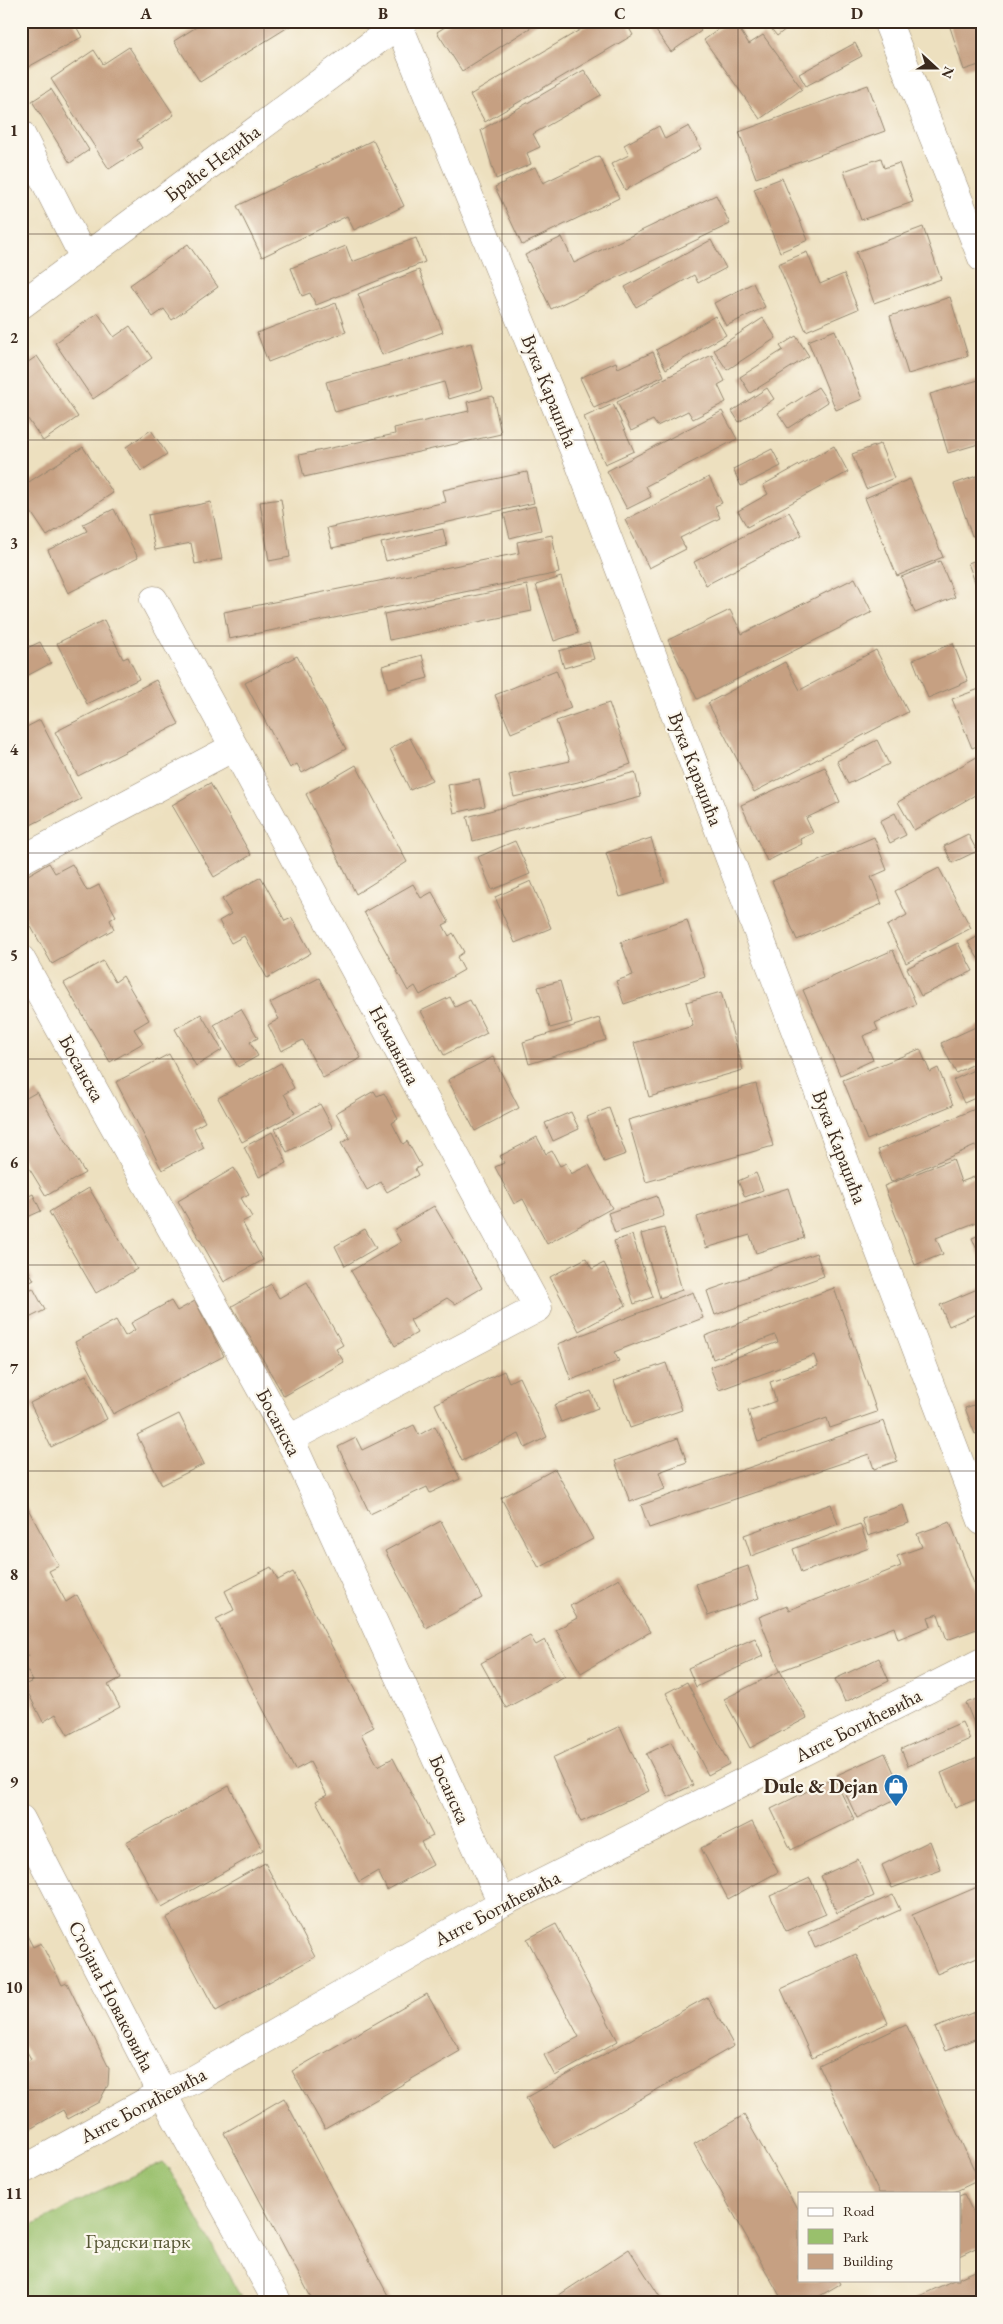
<svg xmlns="http://www.w3.org/2000/svg" width="1003" height="2324" viewBox="0 0 1003 2324" font-family="'EB Garamond',serif">
	<style>
		.green { fill: #99c06c; stroke: #6a7545 }
		.building { fill: #c6a082 }
		.lines { fill: none; stroke-linecap: round; stroke-linejoin: round }
		.street-casing { stroke: #94856e; stroke-width: 29 }
		.street { stroke: #fff; stroke-width: 28 }
		.grid { fill: none; stroke: #3b2a1e; stroke-width: 1; stroke-opacity: 0.55 }
		.labels { text-anchor: middle; dominant-baseline: central; stroke-width: 4.5; stroke-linejoin: round; paint-order: stroke }
		.street-label { font-size: 20px; fill: #3b2a1e; stroke: #fbf7ec }
		.poi-label { font-size: 20px; font-weight: bold; fill: #3b2a1e; stroke: #fbf7ec; text-anchor: end }
		.park-label { font-size: 20px; fill: #575735; stroke: #fbf7ec }
		.neatline { fill: none; stroke: #3b2a1e; stroke-width: 2 }
		.grid-label { font-size: 16px; text-anchor: middle; font-weight: bold; fill: #3b2a1e }
	</style>
	<rect width="100%" height="100%" fill="#fbf7ec"/>
	<filter id="ink" filterUnits="userSpaceOnUse"><feTurbulence type="fractalNoise" baseFrequency=".02" numOctaves="2"/><feDisplacementMap in="SourceGraphic" scale="10" xChannelSelector="R" yChannelSelector="G"/><feConvolveMatrix kernelMatrix="1 2 1 2 8 2 1 2 1" color-interpolation-filters="sRGB"/></filter>
	<filter id="wash" filterUnits="userSpaceOnUse"><feTurbulence type="fractalNoise" baseFrequency=".0096" numOctaves="4" result="noise"/><feDisplacementMap in="SourceGraphic" scale="20" xChannelSelector="R" yChannelSelector="G"/><feGaussianBlur stdDeviation="1.12" result="paint"/><feColorMatrix in="noise" values="0 0 0 0 0 0 0 0 0 0 0 0 0 0 0 0 0 1.4 0 .05"/><feComposite in="paint" operator="in"/></filter>
	<g filter="url(#wash)">
		<rect width="100%" height="100%" fill="#ede0bf"/>
		<!-- green -->
		<path class="green" d="M163 2162 170 2169 244 2303H21V2232L92 2194Z"/>
		<g id="blocks">
			<!-- building -->
			<path class="building" d="M21 21H73L82 37 21 71Z
				M206 21H298L200 82 174 41Z
				M454 21H541L462 71 437 32Z
				M595 21H625L633 35 485 122 470 95Z
				M649 21H694L701 31 671 52Z
				M730 21H734L749 44 763 35 802 89 760 119 704 40Z
				M765 21H796L777 36Z
				M948 21H982V64L964 70Z
				M855 43 862 56 806 86 799 74Z
				M129 47 174 115 137 140 142 148 109 169 51 79 94 50 103 64Z
				M584 70 601 95 533 134 540 147 527 153 531 164 496 179 481 130Z
				M868 85 885 131 756 178 739 132Z
				M51 89 89 150 70 163 32 101Z
				M659 126 665 139 689 126 701 149 625 190 611 164 629 155 624 145Z
				M373 140 404 206 354 230 347 216 262 257 237 206Z
				M599 156 619 198 522 245 495 187 535 167 543 183Z
				M881 158 884 168 899 163 913 202 861 220 844 171Z
				M782 178 808 240 780 252 754 189Z
				M716 195 730 224 551 309 525 255 562 237 574 263Z
				M923 227 941 279 874 303 856 252Z
				M416 238 425 262 316 305 310 293 302 296 291 268 346 246 352 262Z
				M711 240 726 268 698 283 694 275 636 307 625 287Z
				M188 244 218 287 172 320 164 309 153 317 130 285Z
				M807 252 820 284 844 274 858 309 806 331 778 264Z
				M419 270 443 332 382 355 358 294Z
				M753 283 765 307 726 326 714 303Z
				M950 297 968 356 908 374 890 316Z
				M336 303 346 332 268 362 257 333Z
				M98 313 114 337 130 326 152 358 93 399 55 343Z
				M715 316 726 335 666 369 656 350Z
				M763 318 776 338 727 370 714 350Z
				M835 330 862 399 836 410 808 341Z
				M796 336 809 356 750 393 740 377 783 350 780 346Z
				M471 343 483 389 449 399 444 382 335 412 326 382Z
				M653 352 664 376 594 408 580 378 616 362 618 368Z
				M712 355 725 381 718 385 726 402 693 419 688 411 657 426 653 420 631 431 617 402Z
				M37 356 78 417 43 441 21 409V367Z
				M982 379V443L948 453 930 394Z
				M818 387 828 402 788 428 778 413Z
				M767 388 774 399 739 422 732 411Z
				M493 396 501 434 304 477 299 455 395 434 394 428 469 411 467 402Z
				M613 404 634 451 605 464 584 417Z
				M722 411 737 439 646 486 651 497 627 509 607 471Z
				M151 430 167 454 141 471 126 447Z
				M880 444 894 478 866 489 852 454Z
				M834 446 848 472 747 527 738 511 768 494 763 485Z
				M83 447 113 493 47 536 21 497V487Z
				M772 449 781 466 741 486 733 469Z
				M527 472 534 503 332 548 327 528 446 502 443 490Z
				M982 474V533L972 536 954 484Z
				M709 477 722 503 715 506 720 518 680 538 686 549 649 568 625 520Z
				M910 479 943 557 897 576 865 498Z
				M281 499 290 557 269 561 260 502Z
				M211 502 222 559 195 564 191 543 155 550 148 515Z
				M535 506 541 530 510 538 504 514Z
				M114 509 138 558 68 593 48 550 87 531 83 524Z
				M789 512 802 535 706 585 694 562Z
				M443 529 447 546 386 561 381 543Z
				M552 535 559 573 229 639 224 612 519 553 517 542Z
				M982 558V601L968 563Z
				M940 561 955 597 915 613 901 577Z
				M561 577 578 633 554 641 536 585Z
				M855 578 872 612 697 699 668 640 730 610 742 634Z
				M527 585 532 611 389 640 384 614Z
				M104 620 123 659 128 657 139 679 87 704 57 643Z
				M21 630 28 642 21 645Z
				M40 642 51 663 21 679V651Z
				M589 642 594 659 564 668 559 651Z
				M953 643 968 681 928 698 913 660Z
				M876 650 908 712 754 792 708 703 785 662 800 690Z
				M422 655 428 678 388 689 382 666Z
				M297 656 346 749 302 773 297 764 290 768 245 683Z
				M556 670 571 708 511 733 495 695Z
				M156 680 179 724 78 776 55 732Z
				M982 688V744L972 748 952 699Z
				M609 703 631 764 578 782 514 797 509 775 570 761 556 721Z
				M40 720 81 799 21 830V730Z
				M410 738 432 780 410 790 390 749Z
				M877 740 889 764 848 784 837 761Z
				M982 754V791L914 830 898 802Z
				M356 765 407 862 356 894 306 794Z
				M825 767 840 802 806 818 813 833 800 839 802 844 767 861 741 805Z
				M635 772 641 797 473 841 467 817Z
				M479 779 485 806 454 813 448 785Z
				M210 783 251 855 214 877 172 805Z
				M895 813 906 835 890 843 880 821Z
				M968 834 977 851 952 863 944 846Z
				M874 837 887 870 871 877 882 904 797 940 772 881Z
				M651 838 665 883 620 897 606 853Z
				M515 841 530 874 492 890 478 857Z
				M49 863 55 873 72 864 87 891 99 885 116 916 110 920 114 929 52 964 21 909V879Z
				M939 868 971 928 906 963 887 926 907 915 895 891Z
				M261 877 285 921 292 918 311 953 267 978 244 936 231 943 219 921 231 914 222 899Z
				M531 881 551 928 515 943 495 897Z
				M413 884 421 898 432 892 449 922 443 925 449 936 453 933 464 952 457 957 464 970 420 995 415 986 408 991 364 912Z
				M687 920 705 977 624 1004 616 981 633 975 621 942Z
				M982 934V959L979 960 968 942Z
				M958 943 973 971 921 996 907 968Z
				M893 950 916 1004 875 1023 878 1030 863 1036 873 1060 840 1075 803 990Z
				M103 961 115 982 123 976 149 1020 134 1029 143 1043 110 1062 64 983Z
				M319 978 361 1058 323 1078 303 1040 281 1051 268 1025 279 1019 270 1003Z
				M560 981 572 1022 550 1028 538 987Z
				M721 992 743 1070 649 1097 634 1043 693 1026 686 1002Z
				M450 997 455 1007 470 1000 487 1033 444 1055 421 1011Z
				M241 1009 258 1038 250 1042 258 1056 238 1067 214 1025Z
				M201 1014 222 1050 196 1066 175 1029Z
				M599 1018 606 1040 529 1064 523 1042Z
				M982 1024V1060L956 1073 941 1043Z
				M920 1049 930 1072 938 1068 953 1105 867 1140 843 1080Z
				M169 1054 205 1122 194 1128 204 1148 162 1170 116 1082Z
				M493 1057 519 1108 475 1131 448 1080Z
				M21 1063 26 1071 21 1074Z
				M281 1063 294 1088 284 1094 295 1113 242 1142 218 1098Z
				M982 1066V1095L964 1103 953 1080Z
				M756 1084 773 1146 646 1182 628 1120Z
				M374 1091 377 1096 384 1093 398 1119 392 1123 403 1144 407 1141 421 1166 415 1169 418 1175 387 1192 381 1182 367 1190 341 1143 350 1138 336 1113Z
				M37 1092 85 1173 46 1196 21 1155V1101Z
				M320 1104 333 1128 287 1152 275 1129Z
				M982 1106V1143L891 1182 878 1150Z
				M609 1108 626 1154 604 1162 587 1117Z
				M571 1112 579 1129 553 1141 545 1123Z
				M272 1132 287 1163 259 1177 244 1147Z
				M537 1137 546 1154 552 1151 560 1166 566 1163 571 1174 589 1165 612 1208 547 1244 523 1199 514 1204 495 1167 504 1163 500 1156Z
				M953 1159 961 1182 982 1174V1220L936 1238 943 1254 915 1265 884 1186Z
				M234 1168 249 1194 241 1198 252 1217 242 1222 263 1260 224 1282 178 1201Z
				M756 1173 763 1190 745 1197 738 1181Z
				M89 1188 137 1269 96 1293 49 1212Z
				M788 1188 804 1238 756 1253 750 1235 706 1248 697 1217Z
				M33 1194 41 1211 21 1220V1200Z
				M657 1196 664 1216 615 1233 608 1213Z
				M434 1206 482 1288 455 1304 447 1298 410 1320 417 1333 395 1346 351 1271 401 1242 394 1230Z
				M664 1228 682 1290 660 1298 641 1234Z
				M365 1229 376 1248 345 1266 335 1246Z
				M982 1234V1262L972 1238Z
				M632 1235 653 1297 634 1304 614 1241Z
				M816 1253 824 1276 715 1315 707 1291Z
				M21 1257 34 1280 21 1287Z
				M586 1258 592 1269 604 1263 626 1305 579 1331 550 1277Z
				M307 1282 343 1345 336 1349 344 1362 284 1396 232 1306 271 1284 279 1298Z
				M982 1287V1312L949 1326 940 1305Z
				M33 1288 45 1310 21 1322V1294Z
				M834 1288 877 1412 830 1428 827 1418 758 1442 748 1411 776 1401 770 1382 818 1366 814 1355 719 1390 710 1367 778 1342 775 1335 713 1359 705 1336Z
				M693 1292 703 1318 614 1352 619 1361 571 1380 558 1344Z
				M171 1301 177 1311 195 1301 224 1356 113 1414 75 1342 116 1320 125 1336 135 1330 131 1323Z
				M666 1363 682 1410 630 1428 614 1381Z
				M504 1371 509 1382 519 1377 547 1437 525 1448 519 1434 462 1461 435 1404Z
				M86 1375 107 1419 51 1447 30 1403Z
				M591 1391 598 1408 561 1422 554 1405Z
				M982 1402V1431L975 1434 965 1408Z
				M179 1414 204 1464 162 1485 137 1435Z
				M884 1421 897 1461 874 1469 869 1454 649 1528 641 1505Z
				M414 1425 419 1435 435 1426 460 1479 430 1493 427 1487 370 1514 338 1447 356 1438 362 1450Z
				M678 1438 687 1462 659 1472 665 1489 630 1502 615 1461Z
				M555 1469 593 1539 539 1568 501 1498Z
				M21 1496 59 1566 49 1571 66 1602 77 1595 121 1678 108 1685 120 1707 68 1735 56 1714 43 1722 24 1685 33 1681 21 1660 29 1656 21 1642Z
				M831 1504 838 1524 751 1556 744 1535Z
				M903 1505 909 1523 868 1536 862 1519Z
				M441 1521 482 1598 426 1628 385 1551Z
				M950 1522 982 1604V1627L947 1640 938 1614 928 1617 931 1626 898 1639 894 1627 780 1671 807 1718 750 1748 724 1699 780 1671 759 1617 787 1606 789 1610 901 1566 897 1556 922 1547 917 1534Z
				M860 1524 869 1548 801 1573 793 1549Z
				M748 1566 759 1598 708 1616 696 1584Z
				M271 1567 278 1580 293 1572 374 1727 361 1734 378 1766 393 1758 433 1836 421 1842 433 1865 387 1890 378 1871 359 1882 316 1801 327 1795 310 1762 295 1770 216 1619 234 1610 225 1591Z
				M619 1578 650 1632 581 1673 556 1630 577 1618 570 1606Z
				M530 1636 536 1645 545 1640 565 1676 506 1708 481 1663Z
				M755 1638 763 1656 696 1687 688 1668Z
				M879 1658 889 1681 845 1702 835 1679Z
				M687 1682 729 1764 708 1775 666 1693Z
				M982 1697V1739H980L966 1703Z
				M962 1722 970 1739 908 1766 901 1749Z
				M620 1726 649 1791 581 1822 552 1758Z
				M671 1742 693 1785 668 1797 646 1754Z
				M885 1753 904 1795 857 1818 837 1775Z
				M982 1755V1797L955 1808 941 1773Z
				M834 1778 854 1819 791 1850 771 1809Z
				M229 1786 263 1850 162 1907 126 1842Z
				M752 1822 778 1872 728 1899 701 1848Z
				M930 1841 941 1870 892 1888 882 1865Z
				M858 1859 874 1896 837 1913 821 1876Z
				M265 1863 315 1957 216 2011 166 1918Z
				M810 1878 826 1914 786 1931 770 1896Z
				M982 1885V1955L937 1974 912 1915Z
				M893 1895 900 1910 815 1948 808 1932Z
				M21 1924 33 1947 41 1943 62 1985 67 1983 109 2068 108 2085 99 2102 68 2119 63 2110 23 2133 21 2065 31 2059 21 2041Z
				M556 1924 618 2041 555 2076 544 2055 579 2037 527 1939Z
				M856 1954 888 2023 812 2058 781 1989Z
				M427 1994 460 2051 325 2129 292 2071Z
				M707 1997 734 2046 554 2148 526 2098Z
				M982 2009V2036L945 2051 935 2028Z
				M906 2024 979 2180 952 2193H879L819 2066Z
				M284 2098 392 2303H314L224 2133Z
				M744 2115 799 2212V2280H838L840 2284 808 2303H784L694 2144Z
				M964 2194 982 2230V2245L959 2256V2196Z
				M629 2249 664 2303H547Z
				M982 2268V2297L970 2303H914L913 2299 954 2280H959V2278Z"/>
		</g>
	</g>
	<g filter="url(#ink)">
		<use href="#blocks" fill-opacity="0" stroke="#94856e" stroke-width="1"/>
		<g class="lines">
			<defs>
				<path id="street" d="M397 21 580 465 982 1521
					M887 21 982 258
					M21 134 84 258
					M21 305 403 21
					M154 600 234 747
					M21 860 234 747 538 1308 289 1439
					M21 959 297 1454 502 1903
					M21 1819 162 2093 278 2303
					M21 2171 162 2093 193 2080 502 1903 982 1662"/>
			</defs>
			<!-- street casing -->
			<use href="#street" class="street-casing"/>
			<!-- street -->
			<use href="#street" class="street"/>
		</g>
	</g>
	<!-- grid -->
	<path class="grid" d="M264 21V2303M502 21V2303M738 21V2303M21 234H982M21 440H982M21 646H982M21 853H982M21 1059H982M21 1265H982M21 1471H982M21 1678H982M21 1884H982M21 2090H982"/>
	<!-- icons -->
	<defs>
		<symbol id="shop-pin" viewBox="-11 -11 22 30"><path d="M0 17L-7.5 6A9.5 9.5 0 1 1 7.5 6Z" fill="#1f6fb2" stroke="#fbf7ec"/><path d="M-5-2.5h2.3a2.7 3.5 0 0 1 5.4 0H5L5.5 6h-11ZM-1.5-2.5h3a1.5 2.3 0 0 0-3 0Z" fill="#fff"/></symbol>
	</defs>
	<g fill-rule="evenodd">
		<use href="#shop-pin" x="882" y="1772" width="28" height="38"/>
	</g>
	<g class="labels">
		<!-- street labels -->
		<g class="street-label">
			<text transform="translate(212 163) rotate(-37)">Браће Недића</text>
			<text transform="translate(550 391) rotate(68)">Вука Караџића</text>
			<text transform="translate(696 769) rotate(69)">Вука Караџића</text>
			<text transform="translate(395 1045) rotate(62)">Немањина</text>
			<text transform="translate(82 1068) rotate(61)">Босанска</text>
			<text transform="translate(840 1147) rotate(69)">Вука Караџића</text>
			<text transform="translate(279 1422) rotate(62)">Босанска</text>
			<text transform="translate(858 1725) rotate(-27)">Анте Богићевића</text>
			<text transform="translate(450 1789) rotate(66)">Босанска</text>
			<text transform="translate(497 1908) rotate(-28)">Анте Богићевића</text>
			<text transform="translate(112 1996) rotate(63)">Стојана Новаковића</text>
			<text transform="translate(143 2105) rotate(-28)">Анте Богићевића</text>
		</g>
		<!-- poi labels -->
		<g class="poi-label">
			<text x="878" y="1786">Dule &amp; Dejan</text>
		</g>
		<!-- park labels -->
		<g class="park-label">
			<text x="138" y="2241">Градски парк</text>
		</g>
	</g>
	<!-- margin -->
	<rect width="1003" height="2324" fill="none" stroke="#fbf7ec" stroke-width="55"/>
	<!-- legend -->
	<rect x="798" y="2192" width="162" height="90" fill="#fbf7ec" stroke="#aea59a"/>
	<rect x="808" y="2208" width="25" height="8" fill="#ffffff" stroke="#aea59a"/>
	<text x="843" y="2216" font-size="15" fill="#3b2a1e">Road</text>
	<rect x="808" y="2229" width="25" height="15" fill="#99c06c" stroke="#aea59a"/>
	<text x="843" y="2242" font-size="15" fill="#3b2a1e">Park</text>
	<rect x="808" y="2254" width="25" height="15" fill="#c6a082" stroke="#aea59a"/>
	<text x="843" y="2266" font-size="15" fill="#3b2a1e">Building</text>
	<!-- north arrow -->
	<g transform="translate(936 68) rotate(111)" stroke="#fbf7ec" stroke-width="4" paint-order="stroke">
	<path d="M0-4L9 19L0 12L-9 19Z" fill="#3b2a1e"/>
	<text y="-8" font-size="14" font-weight="bold" text-anchor="middle" fill="#3b2a1e">N</text>
	</g>
	<rect x="28" y="28" width="948" height="2268" class="neatline"/>
	<g class="grid-label">
		<text x="146" y="19">A</text>
		<text x="383" y="19">B</text>
		<text x="620" y="19">C</text>
		<text x="857" y="19">D</text>
		<text x="14" y="136">1</text>
		<text x="14" y="343">2</text>
		<text x="14" y="549">3</text>
		<text x="14" y="755">4</text>
		<text x="14" y="961">5</text>
		<text x="14" y="1168">6</text>
		<text x="14" y="1374">7</text>
		<text x="14" y="1580">8</text>
		<text x="14" y="1787">9</text>
		<text x="14" y="1993">10</text>
		<text x="14" y="2199">11</text>
	</g>
</svg>
